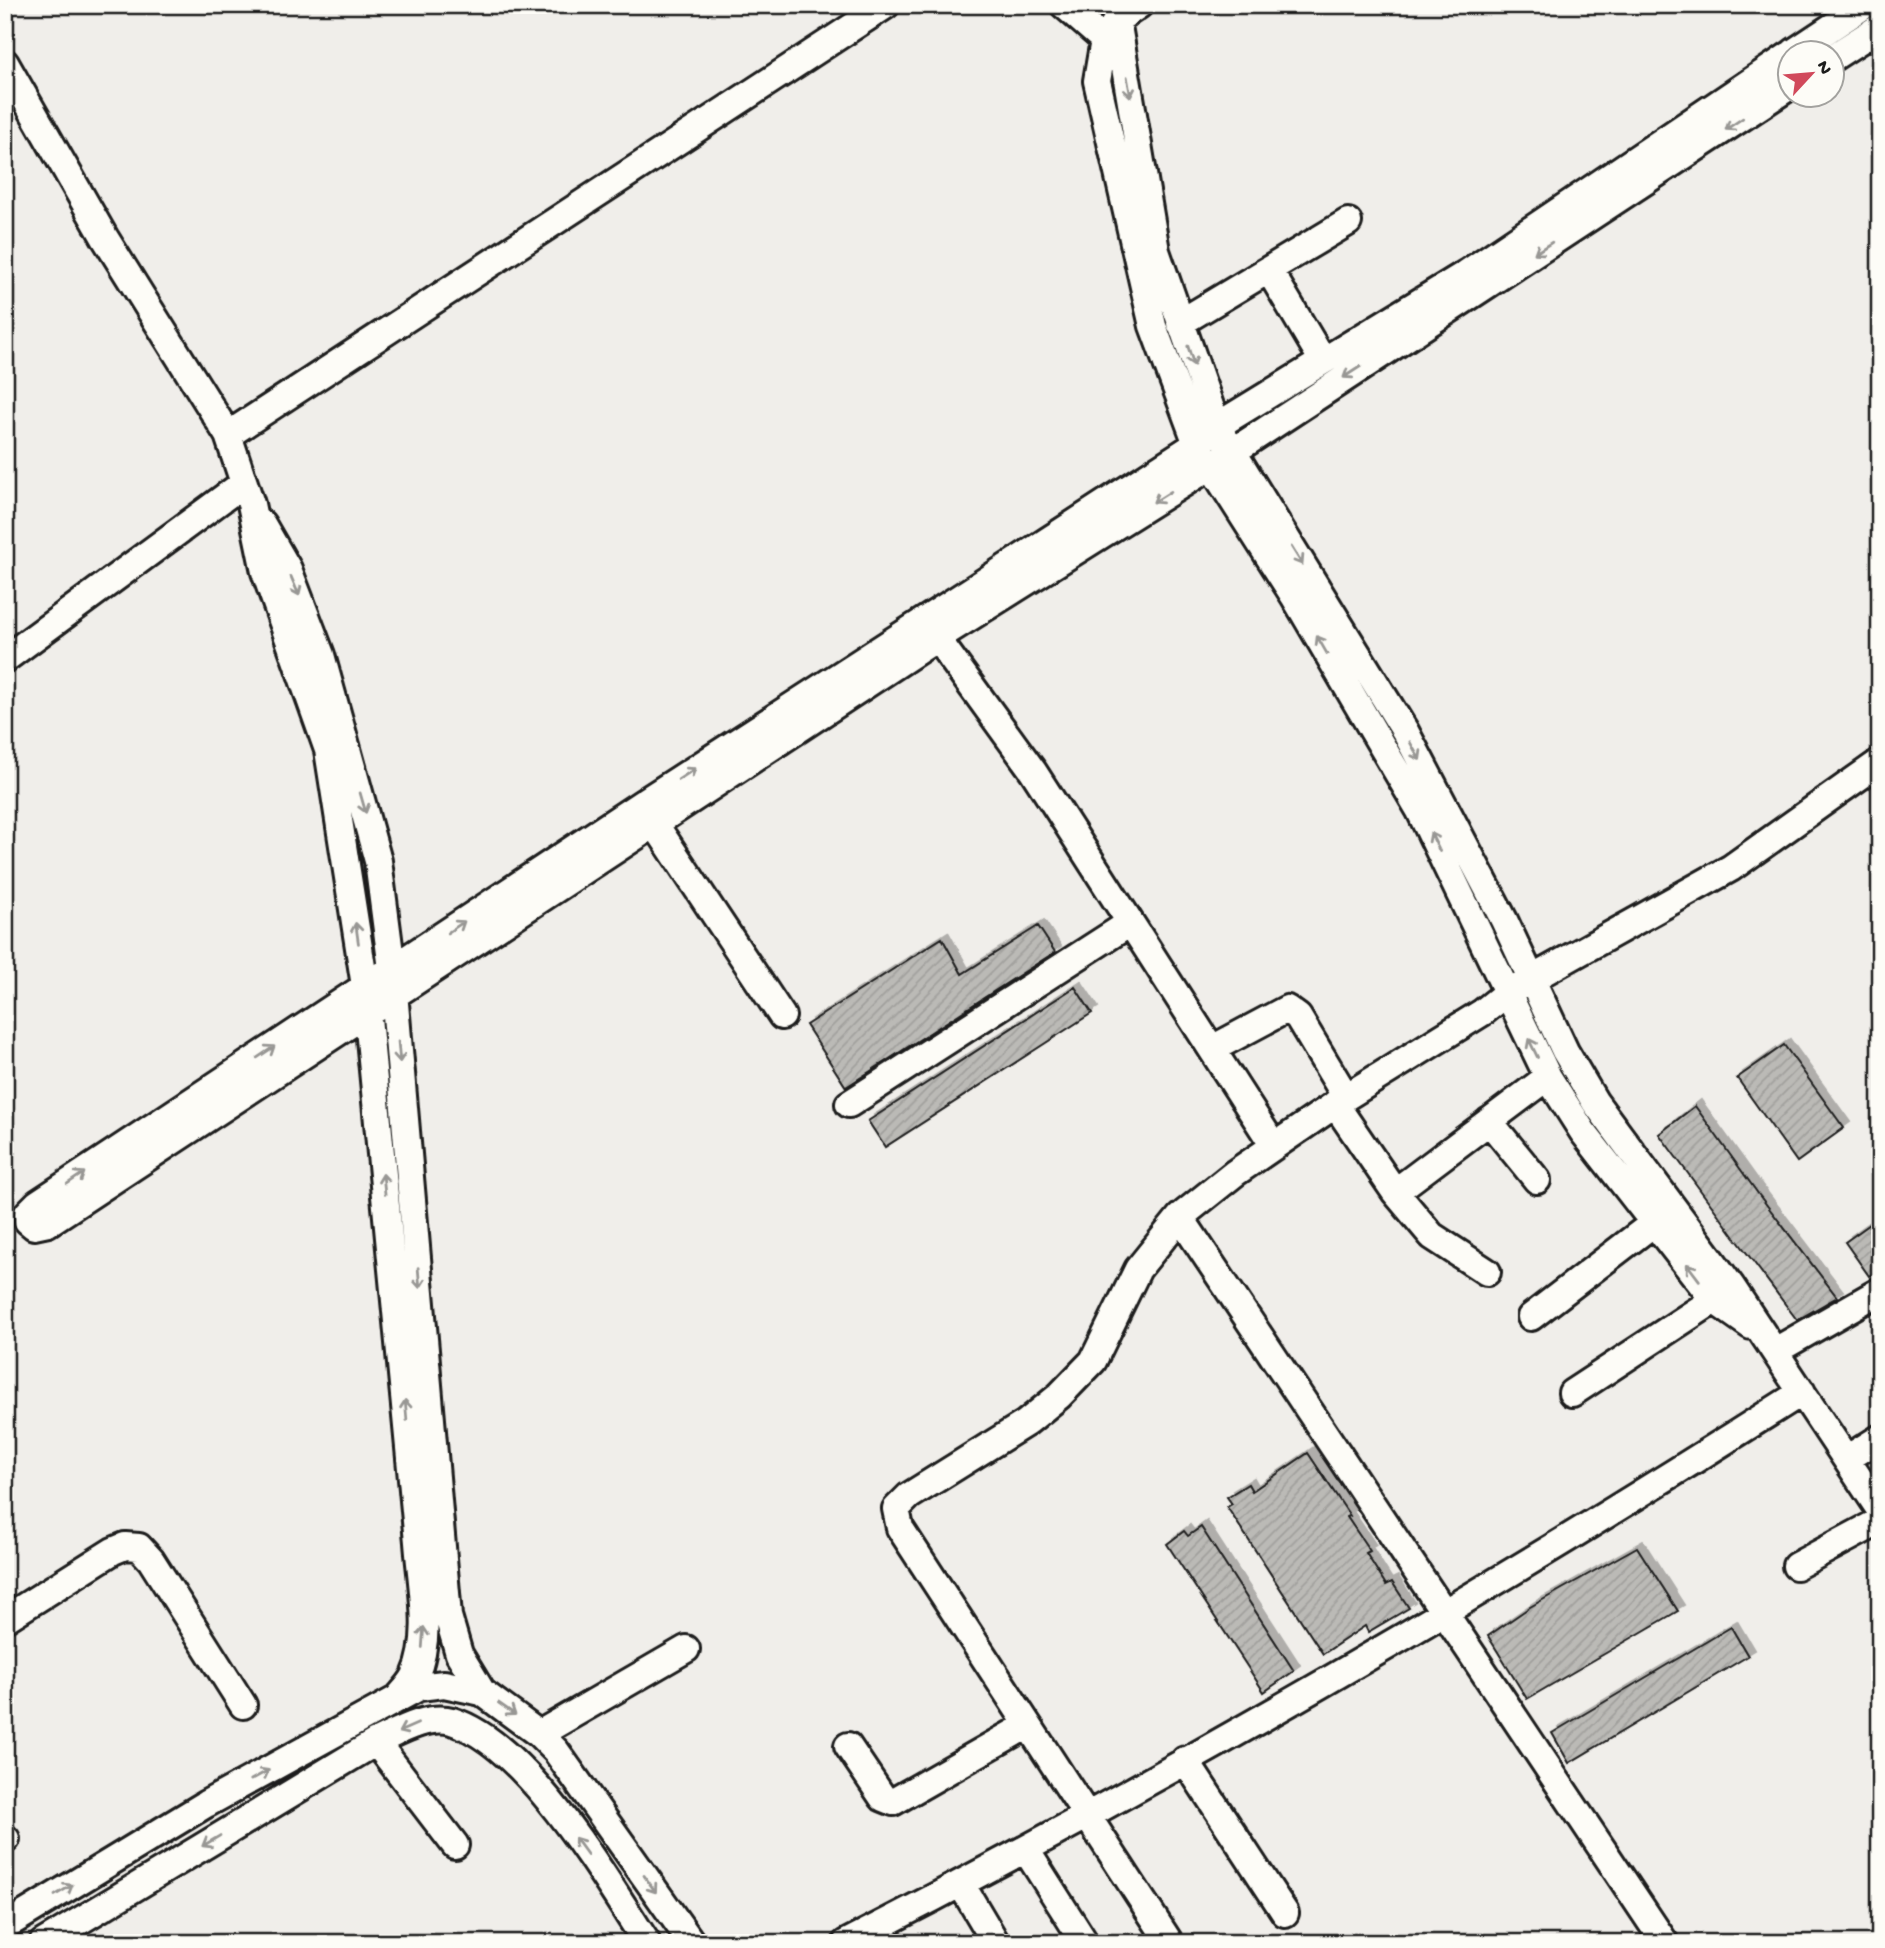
<svg xmlns="http://www.w3.org/2000/svg" width="1885" height="1948" viewBox="0 0 1885 1948" font-family="'Gochi Hand',sans-serif">
	<style>
		.building { fill: url(#building-hatch); stroke: #1c1c1c; stroke-width: 2; filter: url(#shadow) }
		.lines { fill: none; stroke-linecap: round; stroke-linejoin: round }
		.minor-casing { stroke: #1c1c1c; stroke-width: 32 }
		.minor { stroke: #fdfcf7; stroke-width: 26 }
		.oneway { stroke: #989794 }
	</style>
	<defs>
		<pattern id="building-hatch" width="6" height="6" patternUnits="userSpaceOnUse" patternTransform="scale(1.75)"><rect width="6" height="6" fill="#bbbab6"/><path d="M-1 1l2-2M0 6l6-6M5 7l2-2" fill="none" stroke="#a09f9c"/></pattern>
		<filter id="shadow"><feDropShadow dx="6" dy="-6" stdDeviation="0" flood-color="#0004"/></filter>
	</defs>
	<rect width="100%" height="100%" fill="#f0eeea"/>
	<filter id="ink" filterUnits="userSpaceOnUse"><feTurbulence type="fractalNoise" baseFrequency=".0143" numOctaves="2"/><feDisplacementMap in="SourceGraphic" scale="14" xChannelSelector="R" yChannelSelector="G"/><feConvolveMatrix kernelMatrix="1 2 1 2 8 2 1 2 1" color-interpolation-filters="sRGB"/></filter>
	<g filter="url(#ink)">
		<!-- building -->
		<path class="building" d="M1038 926 1055 952 846 1087 806 1025 942 938 962 974Z
			M1075 987 1092 1013 885 1147 868 1121Z
			M1784 1045 1844 1128 1797 1162 1737 1078Z
			M1695 1106 1759 1195 1837 1297 1797 1320 1737 1240 1659 1134Z
			M1880 1217V1268L1869 1276 1845 1242Z
			M1308 1453 1350 1516 1347 1517 1370 1551 1366 1553 1386 1585 1392 1582 1409 1608 1368 1632 1365 1626 1323 1654 1227 1507 1232 1504 1227 1497 1248 1484 1252 1491Z
			M1201 1527 1294 1671 1264 1692 1167 1544 1184 1531 1188 1536Z
			M1637 1547 1678 1611 1527 1699 1488 1636 1530 1607Z
			M1731 1627 1748 1656 1569 1763 1552 1733Z"/>
		<g class="lines">
			<defs>
				<path id="minor" d="M1064 5 1104 40
					M1139 5 1117 20 1104 40 1097 81 1153 326 1197 444 1294 596 1420 811 1548 1077 1583 1132 1714 1300 1751 1326
					M1117 20 1156 251 1217 426 1405 731 1504 920 1565 1051 1595 1102 1731 1286 1880 1510
					M1794 52 1865 5
					M1790 55 1467 273 1217 426 1197 444 641 804 38 1203 28 1213V1221L34 1226 48 1223 937 638 1211 466 1790 86
					M1832 58 1880 27
					M5 63 105 238 228 435 251 504 265 572 328 750 365 986 418 1542C421 1584 433 1637 415 1676 411 1684 404 1691 398 1698
					M1269 270 1323 361
					M1180 323 1348 222
					M228 435 886 5
					M262 524 288 569 321 655 378 861 392 969 448 1616 459 1654 482 1692
					M928 626 1033 771 1274 1146
					M5 659 244 483
					M646 811 782 1016
					M1212 1049 1287 1009 1298 1017 1346 1097
					M849 1104 1130 923
					M1335 1104 1395 1192 1432 1236 1487 1272
					M1489 1121 1537 1180
					M1395 1192 1548 1077
					M1180 1217 1665 1943
					M1531 1317 1655 1222
					M1775 1351 1880 1291
					M1572 1393 1714 1300
					M1848 1458 1880 1438
					M1796 1566 1880 1521
					M5 1619 113 1551 125 1546 139 1547 151 1560 243 1705
					M539 1734 686 1649
					M376 1742 455 1845
					M848 1746 883 1798 893 1802 1026 1726
					M1185 1760 1285 1913
					M5 1838 6 1839
					M1026 1850 1085 1943
					M961 1884 996 1943
					M5 1926 206 1804 419 1687 444 1684 482 1692 539 1734 556 1751 692 1943
					M43 1943 376 1742C398 1732 427 1714 452 1721 528 1745 604 1878 647 1943
					M846 1943C1173 1776 1492 1590 1802 1392
					M1170 1943 900 1528 896 1509 909 1496 1026 1423 1059 1396 1093 1361 1138 1269 1180 1217 1235 1173 1346 1097 1483 1012 1508 992 1731 868 1880 762"/>
			</defs>
			<!-- minor casing -->
			<use href="#minor" class="minor-casing"/>
			<!-- minor -->
			<use href="#minor" class="minor"/>
		</g>
		<!-- one-way arrows -->
		<defs><path id="oneway-shaft" d="M-6 0H5M1.5-3L5.5 0L1.5 3" fill="none" stroke-width="1.6" stroke-linecap="round" stroke-linejoin="round" transform="scale(1.75)"/></defs>
		<g class="oneway">
			<use href="#oneway-shaft" transform="translate(1129 87) rotate(80)"/>
			<use href="#oneway-shaft" transform="translate(1734 124) rotate(146)"/>
			<use href="#oneway-shaft" transform="translate(1543 248) rotate(147)"/>
			<use href="#oneway-shaft" transform="translate(1191 356) rotate(72)"/>
			<use href="#oneway-shaft" transform="translate(1352 372) rotate(147)"/>
			<use href="#oneway-shaft" transform="translate(1162 497) rotate(148)"/>
			<use href="#oneway-shaft" transform="translate(1297 556) rotate(58)"/>
			<use href="#oneway-shaft" transform="translate(295 586) rotate(67)"/>
			<use href="#oneway-shaft" transform="translate(1322 645) rotate(-120)"/>
			<use href="#oneway-shaft" transform="translate(1415 751) rotate(61)"/>
			<use href="#oneway-shaft" transform="translate(687 774) rotate(-33)"/>
			<use href="#oneway-shaft" transform="translate(363 803) rotate(74)"/>
			<use href="#oneway-shaft" transform="translate(1435 842) rotate(-116)"/>
			<use href="#oneway-shaft" transform="translate(456 927) rotate(-34)"/>
			<use href="#oneway-shaft" transform="translate(357 933) rotate(-98)"/>
			<use href="#oneway-shaft" transform="translate(1533 1048) rotate(-116)"/>
			<use href="#oneway-shaft" transform="translate(266 1052) rotate(-34)"/>
			<use href="#oneway-shaft" transform="translate(399 1052) rotate(85)"/>
			<use href="#oneway-shaft" transform="translate(76 1178) rotate(-34)"/>
			<use href="#oneway-shaft" transform="translate(384 1184) rotate(-96)"/>
			<use href="#oneway-shaft" transform="translate(1693 1272) rotate(-127)"/>
			<use href="#oneway-shaft" transform="translate(419 1278) rotate(85)"/>
			<use href="#oneway-shaft" transform="translate(406 1410) rotate(-95)"/>
			<use href="#oneway-shaft" transform="translate(423 1637) rotate(-86)"/>
			<use href="#oneway-shaft" transform="translate(507 1709) rotate(35)"/>
			<use href="#oneway-shaft" transform="translate(408 1728) rotate(156)"/>
			<use href="#oneway-shaft" transform="translate(260 1775) rotate(-29)"/>
			<use href="#oneway-shaft" transform="translate(211 1841) rotate(149)"/>
			<use href="#oneway-shaft" transform="translate(581 1846) rotate(-126)"/>
			<use href="#oneway-shaft" transform="translate(650 1884) rotate(55)"/>
			<use href="#oneway-shaft" transform="translate(64 1890) rotate(-31)"/>
		</g>
	</g>
	<!-- margin -->
	<rect width="1885" height="1948" fill="none" stroke="#fdfcf7" stroke-width="28"/>
	<rect x="14" y="14" width="1857" height="1920" fill="none" stroke="#1c1c1c" stroke-width="2.5" filter="url(#ink)"/>
	<!-- north arrow -->
	<g transform="translate(1811 74) rotate(64)"><circle r="33" fill="#fdfcf7" stroke="#a3a29f" stroke-width="2"/>
	<path d="M0-5L12 26L0 18L-12 26Z" fill="#d1495b"/>
	<text y="-10" font-size="19" font-weight="bold" text-anchor="middle" fill="#1c1c1c">N</text>
	</g>
</svg>
